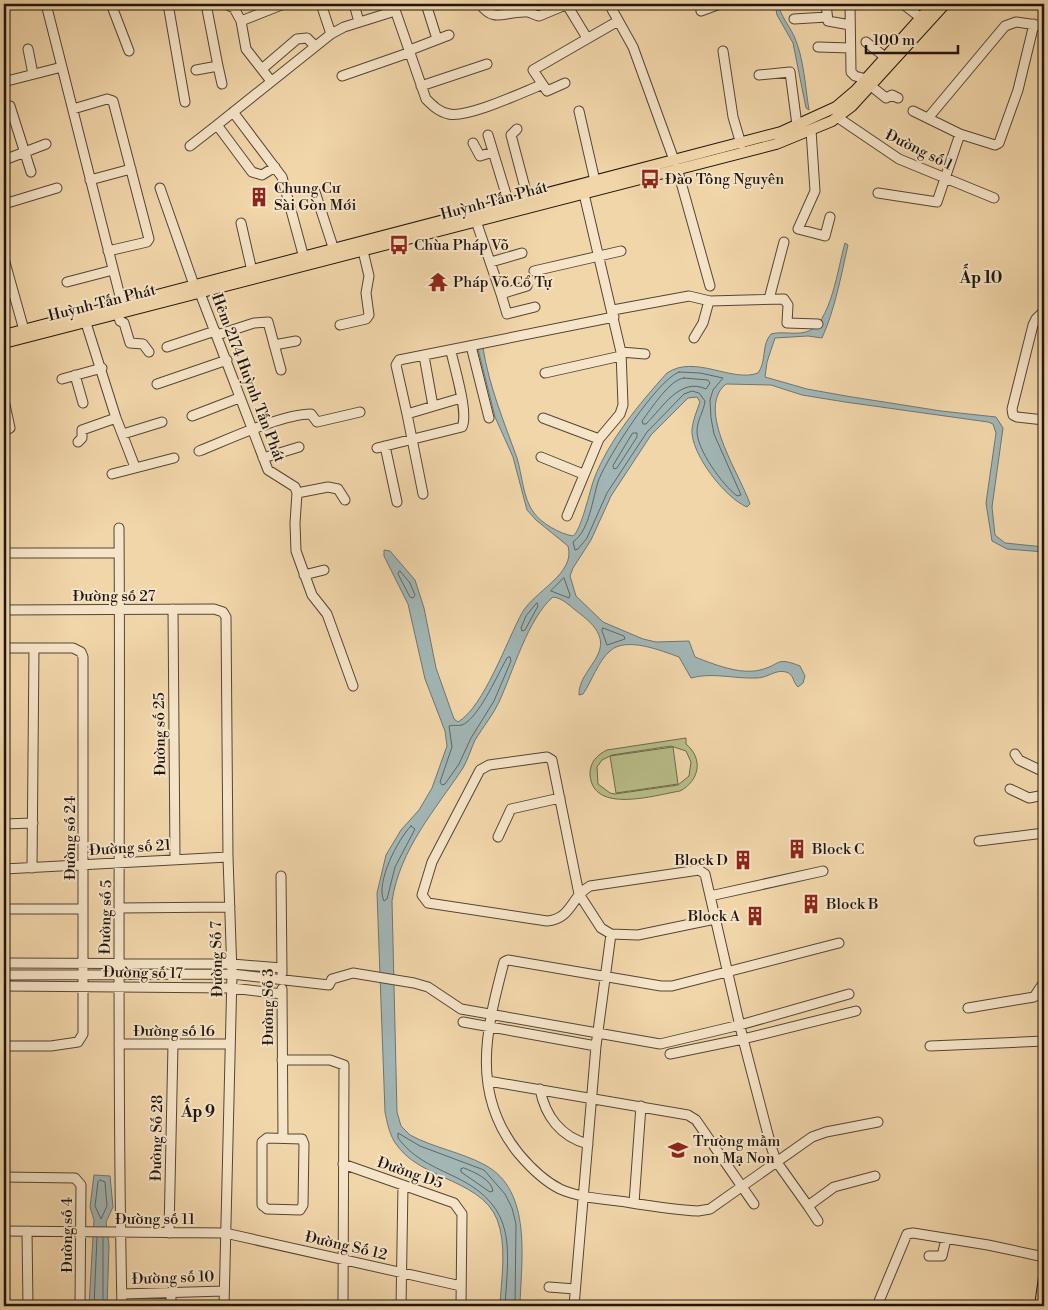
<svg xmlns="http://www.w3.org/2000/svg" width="1048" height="1310" viewBox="0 0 1048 1310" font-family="'Libre Bodoni',serif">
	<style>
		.green { fill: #b8be8a; stroke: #6c6a4c; fill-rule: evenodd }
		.water { fill: #a2b6b5; stroke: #6e7672 }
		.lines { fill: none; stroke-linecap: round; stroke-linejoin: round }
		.shore { stroke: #606662; stroke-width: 1 }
		.minor-casing { stroke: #544535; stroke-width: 11 }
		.major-casing { stroke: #1f150e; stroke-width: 12 }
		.minor { stroke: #f6e4c8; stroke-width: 9 }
		.major { stroke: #f1d6aa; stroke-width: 10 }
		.labels { text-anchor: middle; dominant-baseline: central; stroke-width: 4; stroke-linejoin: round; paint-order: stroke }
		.street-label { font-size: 15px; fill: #1f150e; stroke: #f6e4c8 }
		.poi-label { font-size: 15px; fill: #1f150e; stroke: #f6e4c8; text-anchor: start }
		.neighbourhood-label { font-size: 16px; font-weight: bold; fill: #1f150e; stroke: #f6e4c8 }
	</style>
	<rect width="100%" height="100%" fill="#f1d6aa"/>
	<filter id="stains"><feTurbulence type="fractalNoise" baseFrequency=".004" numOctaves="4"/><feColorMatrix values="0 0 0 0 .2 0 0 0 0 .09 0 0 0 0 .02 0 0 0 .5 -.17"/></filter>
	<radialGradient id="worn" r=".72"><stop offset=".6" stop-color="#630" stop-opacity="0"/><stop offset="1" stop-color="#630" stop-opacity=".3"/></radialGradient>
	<!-- green -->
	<path class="green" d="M686 738V744C704 759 699 781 680 791 655 795 592 815 590 774 590 762 597 755 607 750ZM671 746 686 751 691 762 689 776 678 785 615 794 610 793 598 784 597 767 602 760 612 755Z
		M673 747 678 784 616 793 610 756Z"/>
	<!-- water -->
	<path class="water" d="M775 4H778C781 16 788 24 794 36 804 58 805 86 809 110L806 108 793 43 777 15Z
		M845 243 848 245C841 276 835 309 822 338L808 336 775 338 767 362 765 377 807 389 846 396 941 411 996 417 1003 428 992 507 995 535 1005 543 1044 547V552L1007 549 992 541 986 503 996 433 993 424 988 422 845 402 802 395 771 385 726 384C695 409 740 474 750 504L747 507C725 498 690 453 692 429 693 420 697 410 700 402L697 397 688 398 651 435 611 496 591 540 573 568 570 576 576 596 603 622 643 639 656 642 689 641 695 657C713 664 740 675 760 670 781 665 775 656 800 666L805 676 803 683 798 687C793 683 794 674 786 672 775 669 768 678 757 678 734 679 712 672 691 678L679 657C662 651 626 636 610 651 598 661 592 681 583 694L579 695C578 665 628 649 579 613 571 607 563 598 553 597 528 618 513 672 499 702 493 715 483 727 475 740 471 749 468 759 463 768 435 810 400 849 392 901L397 1112 401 1126 410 1135C434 1148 461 1152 485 1165 533 1191 521 1261 520 1306H500C501 1282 506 1254 500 1229 489 1177 419 1183 394 1141 389 1132 387 1122 385 1112L377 893 386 855 401 830 419 810 432 788 447 746 445 731 425 679 408 604 384 556V550L390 551 415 580 424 608 436 668 454 719 458 722C484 707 507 640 522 613 534 591 576 574 568 546L536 520 527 510 513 457 495 417 478 349 483 348C489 386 504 422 517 458 522 474 523 499 534 513 541 523 560 534 573 536 581 531 590 490 594 479 609 440 639 404 667 373 695 354 732 383 758 373 767 361 761 345 771 334 782 331 794 335 806 332 831 326 838 266 845 243Z
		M94 1175 110 1176 113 1207 106 1222 109 1245 107 1306H89L94 1220 90 1207Z"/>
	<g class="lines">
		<!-- shore -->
		<path class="shore" d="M679 372 700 373 723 378 713 390 710 400 711 418 714 434 741 495 737 496C722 484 697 450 697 431 697 420 704 411 705 401L699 393 692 391 684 394 647 432 607 493 587 538 578 549 575 550 573 542C590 530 592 499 599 479 609 455 656 381 679 372Z
			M684 378 708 380 710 383 706 389C680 377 663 407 646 424H643L642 421C651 409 670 379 684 378Z
			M633 433H637V437L617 468 614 469 613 466Z
			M400 571 410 583 415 595 413 598 410 597 398 574Z
			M564 578 570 595 569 598 551 591Z
			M537 603 538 606 525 630 522 631 521 628 526 616Z
			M603 628 624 636 625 639 607 645 602 631Z
			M510 657 511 661 494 701 471 738 459 764 445 784 442 785 440 782 452 747 449 726C455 724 460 728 467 722 482 710 497 676 507 658Z
			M411 826 415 829 395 867 387 899 384 901C375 883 398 839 411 826Z
			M464 1168C474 1172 491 1179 493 1191L490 1192 461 1172V1169Z
			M100 1180 105 1182 107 1206 101 1219 95 1206 98 1182Z
			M94 1306 97 1237
			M103 1306V1238
			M505 1306C509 1244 517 1205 451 1175 430 1165 412 1157 398 1138V1133L420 1146 484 1170 505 1194 512 1208 516 1224 515 1306"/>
		<defs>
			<path id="minor" d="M46 4 122 304
				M111 4 129 51
				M168 4 185 102
				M226 4 234 8 241 21
				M321 4 331 34
				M354 4 359 22
				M393 4 426 99C433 106 439 112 449 114 468 118 521 93 541 85
				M426 4 437 39
				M480 4C494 23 503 12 524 12 529 11 534 15 539 16L568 4
				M609 4 633 47 674 160
				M801 4H804
				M826 4 828 21 850 25
				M850 4 851 72 855 76 866 79
				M903 4 921 18
				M567 5 587 38
				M701 11 720 4
				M794 19 827 17
				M866 42 885 57
				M818 47 850 48
				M28 49 33 74
				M410 50 449 35
				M723 51 733 117 741 144
				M218 66 222 84
				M262 69 297 39 307 38 315 46
				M196 70 218 66 206 4
				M759 75 790 72 797 125
				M342 76 411 52
				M4 78 7 81 62 67
				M271 81 246 49 241 21 284 4
				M565 83 547 91 533 70 618 21
				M421 86 487 64
				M871 86 886 98 892 95 898 98
				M10 106 31 172
				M73 109 107 99 113 101 149 239 147 242 108 251
				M579 111 595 181
				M913 111 960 134 995 145 999 143 1018 90 1034 24
				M233 112 282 177 304 258
				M837 117 899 159 994 198
				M928 118 1005 26 1016 22 1044 26
				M517 129 511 135 528 199
				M811 130 815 191 798 229 825 236 830 217
				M488 135 509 204
				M473 143 480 156 493 152
				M190 146 217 125
				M4 160 46 144
				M275 167 262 175 252 172 217 125 331 34 344 27 395 11
				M677 168 710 286
				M90 180 131 169
				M160 188 194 285
				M315 192 334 250
				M878 193 937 202 960 134
				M4 204 57 188
				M476 221 501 294 527 286
				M241 223 252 271
				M4 259 24 330
				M491 262 522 253
				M534 271 621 251
				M67 282 113 270
				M200 293 268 470 295 487 297 493 295 523 296 551 312 595 327 614 353 686
				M501 294 507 314 535 307
				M769 299 784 242
				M613 310 689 296 710 301 784 299 788 305 787 323 818 324
				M1044 311 1036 319 1033 325 1012 409 1013 415 1017 417 1044 420
				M118 314 120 321 124 323 130 343 143 344 149 352
				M86 323 116 418 135 467
				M340 325 366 319 369 315 366 293 369 276 363 251
				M217 335 254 323 268 322 281 370
				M694 338 703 323 709 301
				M274 345 296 341
				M471 346 489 418
				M167 347 215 331
				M621 352 645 354
				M424 356 433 406
				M545 373 621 356
				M75 375 83 403
				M62 379 102 368
				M157 384 227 360
				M4 400 10 428 4 431
				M407 414 396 365 399 360 614 317
				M192 416 239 398
				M543 418 599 439
				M123 434 162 422
				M78 442 82 438V430L116 418
				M385 446 397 502
				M377 448 462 427C469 413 454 367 451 351
				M199 451C227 440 282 414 311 414L317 422 360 412
				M541 457 583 474
				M263 458 299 447
				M112 474 174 458
				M297 493 328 487 338 489 345 500
				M423 494 407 414 461 398
				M567 516 599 439 620 414 623 405 621 352 584 194
				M119 528C121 788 116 1047 122 1306
				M4 553H119
				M304 575 324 570
				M173 609 175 859
				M4 610 214 609 223 612 226 617 228 857 232 974 224 1306
				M4 648H73L81 652 83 657V1034L78 1042 51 1046H4
				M1015 754 1019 760 1044 772
				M1010 789 1029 798 1044 795
				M4 824 33 823
				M498 837 511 809 560 798
				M979 841 1044 833
				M32 868 34 648
				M4 869 228 857
				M281 876 282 973
				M710 896 823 871
				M120 908 230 907
				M4 909H83
				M715 919 638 935 611 934 601 928 579 894 552 760 547 757 489 765 480 770 432 862 422 895 428 903 547 921C572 919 571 896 590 886L699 870 705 874 743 1039 771 1146 776 1161 808 1206 834 1187 875 1176
				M839 943 672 986H661L508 960 504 962C486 1030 470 1094 519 1154 530 1167 544 1181 560 1189 580 1198 604 1199 626 1202 650 1206 674 1210 698 1211L710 1209 812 1137 826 1132 878 1122
				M4 963 232 964 282 968
				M4 975 232 974 329 985 332 979 353 973 414 983 428 987 461 1009 660 1044 740 1025 849 994
				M4 986 232 988 282 994
				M282 989 283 1138
				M968 1008 1034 997 1044 982
				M463 1022 596 1046
				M119 1044H230
				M930 1046 1044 1041
				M670 1054 743 1039 856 1011
				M282 1060H330L344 1065 343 1306
				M488 1081 688 1115 696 1120 754 1204
				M540 1089C545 1116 561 1137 588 1144
				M267 1138 302 1139 304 1144 303 1205 300 1210 267 1209 262 1205V1142Z
				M343 1164 454 1203 462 1214 461 1306
				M4 1177 75 1178 81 1185 80 1306
				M634 1203 641 1106
				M808 1206 818 1221
				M4 1231 225 1233 461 1286
				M27 1231 28 1306
				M169 1233 173 1044
				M929 1256H942L946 1239
				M549 1287 575 1289
				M122 1294 224 1291
				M171 1306V1292
				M401 1306 403 1185
				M574 1306 596 1046 611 934
				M877 1306 907 1234 913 1233 988 1245 1044 1257"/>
			<path id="major" d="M4 335 781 132 836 107 856 90 933 4
				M4 343 776 144 832 121 852 106 945 4
				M1040 1306 1044 1277"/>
		</defs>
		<!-- minor casing -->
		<use href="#minor" class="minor-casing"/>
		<!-- major casing -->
		<use href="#major" class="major-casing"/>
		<!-- minor -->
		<use href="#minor" class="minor"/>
		<!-- major -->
		<use href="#major" class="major"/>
	</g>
	<!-- icons -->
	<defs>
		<symbol id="bus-bare" viewBox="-9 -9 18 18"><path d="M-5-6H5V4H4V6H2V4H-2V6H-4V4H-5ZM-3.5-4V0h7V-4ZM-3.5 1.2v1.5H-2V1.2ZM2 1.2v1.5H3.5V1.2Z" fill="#8f2418" stroke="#f6e4c8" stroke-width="2.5" paint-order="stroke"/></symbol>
		<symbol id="building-bare" viewBox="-9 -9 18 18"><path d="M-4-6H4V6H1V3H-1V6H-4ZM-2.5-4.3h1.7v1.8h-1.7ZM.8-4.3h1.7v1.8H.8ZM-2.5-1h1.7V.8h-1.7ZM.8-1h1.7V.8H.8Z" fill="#8f2418" stroke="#f6e4c8" stroke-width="2.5" paint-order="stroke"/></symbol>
		<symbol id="temple-bare" viewBox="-9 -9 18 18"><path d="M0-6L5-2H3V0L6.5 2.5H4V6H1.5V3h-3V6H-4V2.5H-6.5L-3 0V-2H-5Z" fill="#8f2418" stroke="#f6e4c8" stroke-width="2.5" paint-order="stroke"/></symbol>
		<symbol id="school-bare" viewBox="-9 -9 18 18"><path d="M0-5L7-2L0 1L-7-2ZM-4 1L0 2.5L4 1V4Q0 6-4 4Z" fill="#8f2418" stroke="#f6e4c8" stroke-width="2.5" paint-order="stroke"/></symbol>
	</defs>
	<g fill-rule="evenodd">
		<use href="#bus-bare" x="636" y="165" width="28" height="28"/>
		<use href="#building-bare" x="245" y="183" width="28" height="28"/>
		<use href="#bus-bare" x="385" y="231" width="28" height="28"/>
		<use href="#temple-bare" x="424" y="268" width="28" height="28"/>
		<use href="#building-bare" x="783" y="835" width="28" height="28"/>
		<use href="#building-bare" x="729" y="846" width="28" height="28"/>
		<use href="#building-bare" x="797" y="890" width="28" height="28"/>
		<use href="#building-bare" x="741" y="902" width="28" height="28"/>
		<use href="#school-bare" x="664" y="1136" width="28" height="28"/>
	</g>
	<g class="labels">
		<!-- street labels -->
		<g class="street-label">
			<text transform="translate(919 150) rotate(26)">Đường số 1</text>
			<text transform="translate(494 201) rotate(-15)">Huỳnh Tấn Phát</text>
			<text transform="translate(102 303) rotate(-14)">Huỳnh Tấn Phát</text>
			<text transform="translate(248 378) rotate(69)">Hẻm 2174 Huỳnh Tấn Phát</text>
			<text x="114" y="596">Đường số 27</text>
			<text transform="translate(160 734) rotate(-91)">Đường số 25</text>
			<text transform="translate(70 838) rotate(-90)">Đường số 24</text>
			<text transform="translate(130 848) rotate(-4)">Đường số 21</text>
			<text transform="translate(106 917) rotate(-89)">Đường số 5</text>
			<text transform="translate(217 959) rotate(-91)">Đường Số 7</text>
			<text transform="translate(143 973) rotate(1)">Đường số 17</text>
			<text transform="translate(268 1007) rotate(-90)">Đường Số 3</text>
			<text x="174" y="1031">Đường số 16</text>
			<text transform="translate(157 1138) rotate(-89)">Đường Số 28</text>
			<text transform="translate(410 1173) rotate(19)">Đường D5</text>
			<text x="155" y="1219">Đường số 11</text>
			<text transform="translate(67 1235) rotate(-90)">Đường số 4</text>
			<text transform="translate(346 1246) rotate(13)">Đường Số 12</text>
			<text transform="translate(173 1278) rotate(-2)">Đường số 10</text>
		</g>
		<!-- poi labels -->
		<g class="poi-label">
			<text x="665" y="179">Đào Tông Nguyên</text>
			<text x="274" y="188">Chung Cư<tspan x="274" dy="17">Sài Gòn Mới</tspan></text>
			<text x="414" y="245">Chùa Pháp Võ</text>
			<text x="453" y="282">Pháp Võ Cổ Tự</text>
			<text x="812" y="849">Block C</text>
			<text x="728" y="860" text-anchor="end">Block D</text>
			<text x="826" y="904">Block B</text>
			<text x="740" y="916" text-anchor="end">Block A</text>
			<text x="693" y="1141">Trường mầm<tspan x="693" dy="17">non Mạ Non</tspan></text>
		</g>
		<!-- neighbourhood labels -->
		<g class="neighbourhood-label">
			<text x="981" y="278">Ấp 10</text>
			<text x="198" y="1112">Ấp 9</text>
		</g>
	</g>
	<!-- margin -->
	<rect width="1048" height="1310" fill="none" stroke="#f1d6aa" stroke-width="20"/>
	<rect x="5" y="5" width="1038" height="1300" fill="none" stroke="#1f150e" stroke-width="2.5"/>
	<rect x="10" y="10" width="1028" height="1290" fill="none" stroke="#1f150e"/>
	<!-- scale -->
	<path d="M866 45v8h92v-8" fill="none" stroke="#1f150e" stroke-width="2.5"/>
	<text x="873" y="45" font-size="15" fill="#1f150e" stroke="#f6e4c8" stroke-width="4" paint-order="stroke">100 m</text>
	<rect width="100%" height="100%" filter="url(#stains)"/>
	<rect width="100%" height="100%" fill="url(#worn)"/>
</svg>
